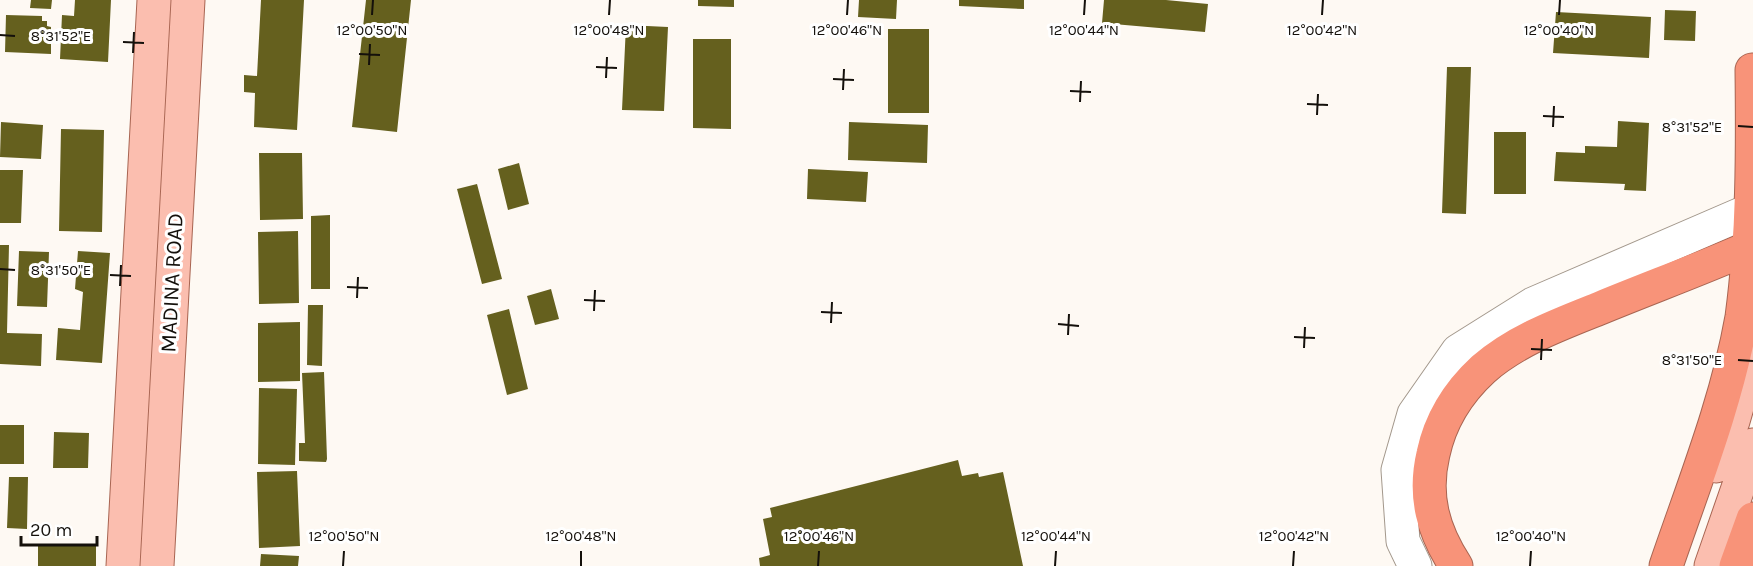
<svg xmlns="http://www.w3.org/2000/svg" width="1753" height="566" viewBox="0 0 1753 566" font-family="Karla,sans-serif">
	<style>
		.building { fill: #65601e }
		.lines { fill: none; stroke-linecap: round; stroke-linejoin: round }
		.minor-casing { stroke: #a3988c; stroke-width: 35 }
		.major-casing { stroke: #a86552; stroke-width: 35 }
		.highway-casing { stroke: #a86552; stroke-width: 35 }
		.minor { stroke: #fff; stroke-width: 33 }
		.major { stroke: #fbbeaf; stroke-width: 33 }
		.highway { stroke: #f89379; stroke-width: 33 }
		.ticks { fill: none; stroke: #14100b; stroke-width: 2 }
		.labels { text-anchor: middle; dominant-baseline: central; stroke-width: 6; stroke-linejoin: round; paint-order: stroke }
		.street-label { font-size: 22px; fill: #14100b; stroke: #fff }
		.ticks-label { font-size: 15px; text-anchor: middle; fill: #14100b; stroke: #fff; stroke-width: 6; stroke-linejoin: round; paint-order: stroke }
	</style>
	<rect width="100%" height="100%" fill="#fef9f3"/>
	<!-- building -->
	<path class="building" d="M31 0H52L51 9 30 8Z
		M75 0H111L108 62 60 59 62 15 74 16Z
		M261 0H304L297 130 254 127 255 93 244 92V75L257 76Z
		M366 0H411L397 132 352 127Z
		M698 0H734V7L698 6Z
		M859 0H897L896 19 858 17Z
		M959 0H1024V9L959 6Z
		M1104 0H1166L1208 4 1205 32 1102 23Z
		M1665 10 1696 11 1695 41 1664 40Z
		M1556 12 1651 17 1649 58 1553 53Z
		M6 15 42 16V21H47V26L51 27V54L5 52Z
		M626 25 668 27 664 111 622 110Z
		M888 29H929V113H888Z
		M693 39H731V129L693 128Z
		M1447 67H1471L1466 214 1442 213Z
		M1618 121 1649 123 1646 191 1624 190 1625 184 1554 181 1556 152 1585 153V146L1617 147Z
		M1 122 43 125 41 159 0 157Z
		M849 122 928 125 927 163 848 160Z
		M61 129 104 130 102 232 59 231Z
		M1494 132H1526V194H1494Z
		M259 153H302L303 219 260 220Z
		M519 163 529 204 508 210 498 169Z
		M808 169 868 172 866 202 807 199Z
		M0 170H23L21 223H0Z
		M477 184 502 279 482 284 457 189Z
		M330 215V289H311V216Z
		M298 231 299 303 259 304 258 232Z
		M0 245H9L7 333 42 334 41 366 0 364Z
		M19 251 49 252 47 307 17 306Z
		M78 251 110 253 102 363 56 360 58 328 80 330 83 292 75 289Z
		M551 289 559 319 535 325 527 296Z
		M308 305H323L322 366 307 365Z
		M509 309 528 389 507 395 487 315Z
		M300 322V381L258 382V323Z
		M324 372 327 459 326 462 299 461V443H305L302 373Z
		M259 388 297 389 295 465 258 464Z
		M0 425H24V464H0Z
		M54 432 89 433 88 468H53Z
		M958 460 962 476 978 473 979 477 1003 472 1023 566H760L759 558 770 555 763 519 772 517 770 508Z
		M297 471 300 546 259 548 257 472Z
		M9 477H28L27 529 7 528Z
		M38 545 96 546V566H38Z
		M261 554 299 556 298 566H260Z"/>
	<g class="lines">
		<defs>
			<path id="minor" d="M1415 566 1403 541 1398 470 1414 414 1458 351 1533 304 1753 209"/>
			<path id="major" d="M1716 466 1733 421 1753 351
				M123 566 154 0
				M157 566 188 0
				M1711 566 1753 445"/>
			<path id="highway" d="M1456 566C1433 531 1423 496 1433 454 1440 421 1458 392 1483 369 1516 340 1560 324 1600 308 1651 287 1703 268 1753 246
				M1666 566C1694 484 1727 402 1742 317 1753 235 1753 152 1752 70
				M1736 566 1753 519"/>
		</defs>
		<!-- minor casing -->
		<use href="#minor" class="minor-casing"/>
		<!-- major casing -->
		<use href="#major" class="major-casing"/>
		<!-- highway casing -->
		<use href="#highway" class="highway-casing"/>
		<!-- minor -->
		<use href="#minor" class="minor"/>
		<!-- major -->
		<use href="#major" class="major"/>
		<!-- highway -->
		<use href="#highway" class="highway"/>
	</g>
	<!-- ticks -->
	<path class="ticks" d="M372 15 373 0M609 15 610 0M847 15 848 0M1084 15 1085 0M1322 15 1323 0M1559 15 1560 0M0 35 15 36M123 42 144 43M133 53 134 32M359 54 380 55M369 65 370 44M596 67 617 68M606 78 607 57M833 79 854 80M843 90 844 69M1070 91 1091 92M1080 102 1081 81M1307 104 1328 105M1317 115 1318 94M1543 116 1564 117M1738 126 1753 127M1553 127 1554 106M0 269 15 270M110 275 131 276M120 286 121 265M347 287 368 288M357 298 358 277M584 300 605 301M594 311 595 290M821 312 842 313M831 323 832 302M1058 324 1079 326M1068 335 1069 314M1294 337 1315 338M1304 348 1305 327M1531 349 1552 350M1541 360 1542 339M1738 360 1753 361M343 566 344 551M581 566V551M818 566 819 551M1055 566 1056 551M1293 566 1294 551M1530 566 1531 551"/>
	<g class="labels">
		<!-- street labels -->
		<g class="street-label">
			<text transform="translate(172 283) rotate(-87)">MADINA ROAD</text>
		</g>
	</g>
	<g class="ticks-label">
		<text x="372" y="35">12°00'50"N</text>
		<text x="609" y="35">12°00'48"N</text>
		<text x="847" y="35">12°00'46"N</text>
		<text x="1084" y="35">12°00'44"N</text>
		<text x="1322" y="35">12°00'42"N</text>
		<text x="1559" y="35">12°00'40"N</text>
		<text x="61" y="41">8°31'52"E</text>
		<text x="1692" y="132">8°31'52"E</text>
		<text x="61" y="275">8°31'50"E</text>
		<text x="1692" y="365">8°31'50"E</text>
		<text x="344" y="541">12°00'50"N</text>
		<text x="581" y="541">12°00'48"N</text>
		<text x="819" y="541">12°00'46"N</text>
		<text x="1056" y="541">12°00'44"N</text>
		<text x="1294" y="541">12°00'42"N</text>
		<text x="1531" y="541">12°00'40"N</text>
	</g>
	<!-- scale -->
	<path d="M21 536v9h76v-9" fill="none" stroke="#14100b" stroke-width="3"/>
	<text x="30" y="536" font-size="18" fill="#14100b" stroke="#ffffff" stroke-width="4.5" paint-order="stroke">20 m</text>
</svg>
